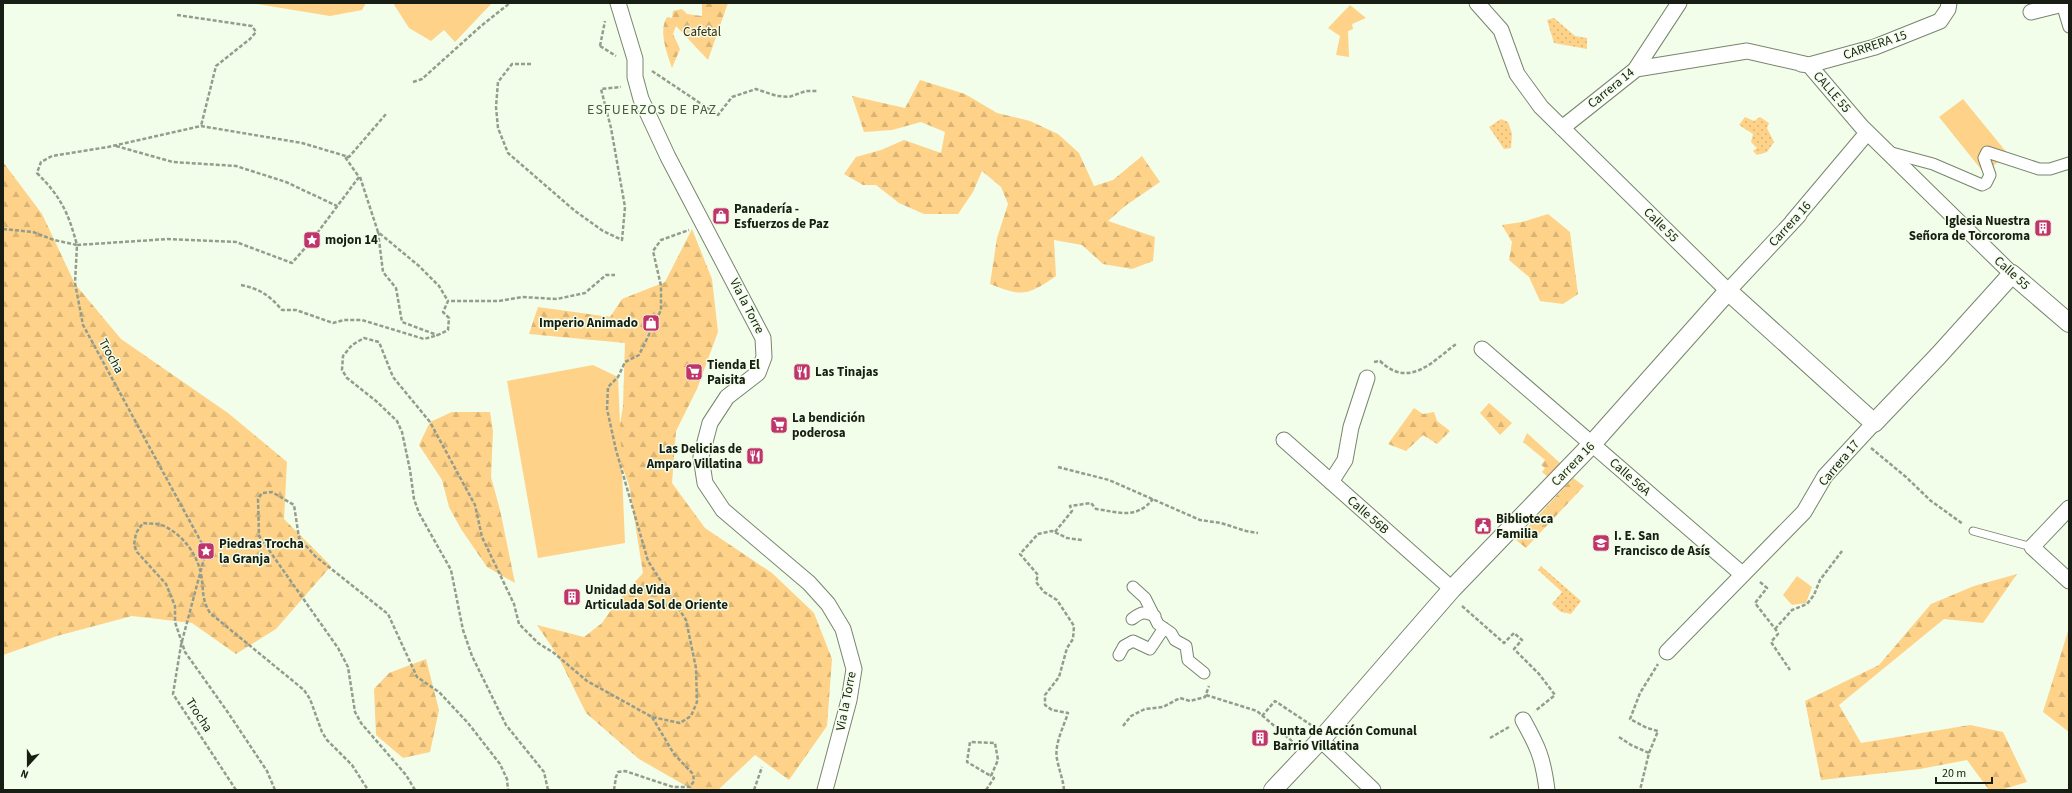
<svg xmlns="http://www.w3.org/2000/svg" width="2072" height="793" viewBox="0 0 2072 793" font-family="'Source Sans 3',sans-serif">
	<style>
		.grass { fill: url(#grass-dots) }
		.forest { fill: url(#forest-firs) }
		.park { fill: #fed288 }
		.lines { fill: none; stroke-linecap: round; stroke-linejoin: round }
		.service-casing { stroke: #78856e; stroke-width: 9 }
		.pedestrian-casing { stroke: #78856e; stroke-width: 13 }
		.minor-casing { stroke: #78856e; stroke-width: 17 }
		.tertiary-casing { stroke: #78856e; stroke-width: 20 }
		.path { stroke: #949d8d; stroke-width: 2.5; stroke-dasharray: 4 2; stroke-linecap: butt }
		.service { stroke: #fff; stroke-width: 7 }
		.pedestrian { stroke: #fff; stroke-width: 11 }
		.minor { stroke: #fff; stroke-width: 15 }
		.tertiary { stroke: #fff; stroke-width: 18 }
		.labels { text-anchor: middle; dominant-baseline: central; stroke-width: 3; stroke-linejoin: round; paint-order: stroke }
		.park-label { font-size: 13px; fill: #3d2b09; stroke: #f2fee9 }
		.street-label { font-size: 13px; fill: #181e14; stroke: #f2fee9 }
		.poi-label { font-size: 13px; font-weight: bold; fill: #181e14; stroke: #f2fee9; text-anchor: start }
		.neighbourhood-label { font-size: 14px; letter-spacing: 1px; fill: #4b5742; stroke: #f2fee9 }
	</style>
	<defs>
		<pattern id="grass-dots" width="8" height="8" patternUnits="userSpaceOnUse"><rect width="8" height="8" fill="#fed288"/><path d="M2 2h.1M6 6h.1" fill="none" stroke="#d9b474" stroke-width="1.8" stroke-linecap="round"/></pattern>
		<pattern id="forest-firs" width="22" height="20" patternUnits="userSpaceOnUse"><rect width="22" height="20" fill="#fed288"/><path d="M5 1l3.5 6h-7zM16 11l3.5 6h-7z" fill="#d9b474"/></pattern>
	</defs>
	<rect width="100%" height="100%" fill="#f2fee9"/>
	<!-- grass -->
	<path class="grass" d="M1554 18 1575 36 1587 38V49L1554 43 1547 20Z
		M1745 117 1754 121 1760 117 1769 123 1767 128 1774 142 1767 152 1757 155 1753 151 1757 148 1751 142 1753 134 1739 125Z
		M1501 119 1508 122 1512 134 1511 148 1504 149 1489 127Z
		M1541 566 1581 601 1571 614 1561 612 1552 604 1562 592 1538 570Z"/>
	<!-- forest -->
	<path class="forest" d="M702 3H728L708 60 676 26 673 34 680 49 672 68C667 53 658 31 667 17L672 18 673 11 682 9 687 14 702 16Z
		M920 80 965 94 997 113 1030 121 1058 134 1079 153 1094 186 1113 180 1142 156 1160 182 1125 206 1108 221 1155 237 1153 261 1132 269 1103 264 1082 245 1054 240 1056 276C1027 296 1023 297 990 284L997 238 1008 204 1001 187 982 171 973 192 958 214H924L899 203 876 185H863L844 174 856 157 881 150 904 140 941 153 945 132 921 122 892 130 864 132 852 96 905 108Z
		M3 162 42 214 75 284 121 339 228 413 287 462 284 519 331 566 276 629 236 654 192 623 132 616 57 636 3 655Z
		M1548 214 1570 232 1578 294 1563 304 1540 301 1529 277 1509 260 1512 242 1502 225 1522 222Z
		M692 229 712 279 718 332 697 389 676 431 672 483 705 528 772 573 814 613 832 659 827 726 789 780 755 755 718 790H693L639 759 586 713 558 656 537 625 584 637 602 623 616 603 643 573 629 485 616 450 623 406 625 343 529 334 538 307 610 317 622 299 665 282Z
		M1489 403 1512 423 1500 435 1480 413Z
		M1414 408 1423 414 1434 412 1437 421 1450 431 1437 444 1423 435 1406 451 1388 444Z
		M452 412H490L493 431 491 477 500 510 515 583 487 567 461 529 449 507 442 480 419 445 430 422Z
		M1527 433 1560 463 1548 477 1542 472 1545 468 1541 465 1545 460 1523 442Z
		M1573 478 1584 486 1526 548 1516 540Z
		M2017 574 1983 623 1944 619 1839 705 1861 743 1970 725 2003 732 2027 782 2001 790H1989L1967 760 1920 769 1821 780 1805 701 1879 665 1931 604 1974 586Z
		M2069 628V732L2043 712Z
		M426 659 439 710 430 752 403 758 376 735 374 689 389 673Z"/>
	<!-- park -->
	<path class="park" d="M251 3H366L362 10 330 16Z
		M393 3H492L455 42 444 30 431 41 409 28Z
		M1350 5 1366 18 1352 24 1353 29 1348 31 1349 57 1336 55 1340 36 1328 28Z
		M1963 99 2008 154 1984 173 1939 117Z
		M593 365 618 377 625 543 538 558 507 381Z
		M1797 576 1812 587 1806 603 1792 605 1783 595Z"/>
	<g class="lines">
		<defs>
			<path id="service" d="M1973 531 2032 547"/>
			<path id="pedestrian" d="M2062 4 2069 27
				M1888 152 1933 164 1982 185 1986 183 1990 175 1984 158 1987 152 2039 169H2050L2069 163
				M1133 587 1145 598 1158 624 1171 633 1175 640 1186 646 1188 660 1204 673
				M1132 619C1141 612 1144 611 1155 616
				M1119 655 1124 646 1133 641 1150 649 1164 628"/>
			<path id="minor" d="M618 3 635 59V77L641 99 668 157 763 338 764 357 758 373 727 397 710 423 701 457 705 483 723 510 809 583 828 604 843 629 854 669 849 700 825 790
				M1477 3 1501 30 1517 74 1541 107 1728 291 1799 215
				M2031 12 2067 3
				M1801 64 1809 65 1875 47 1940 21 1948 9 1949 3
				M1636 69 1747 51 1809 65 1867 133 1792 222
				M1861 126 2012 274
				M1562 128 1635 70 1679 3
				M1482 349 1742 574
				M1284 440 1452 589
				M1331 482 1345 460 1351 427 1367 378
				M2069 508 2032 547 2069 581
				M1667 652 1804 512 1825 476 1874 423
				M1523 720C1538 747 1543 758 1547 790
				M1321 740 1373 790"/>
			<path id="tertiary" d="M1273 790 1325 735 1452 589 1592 444 1728 291 1874 423 1938 356 2012 274 2069 323"/>
		</defs>
		<!-- service casing -->
		<use href="#service" class="service-casing"/>
		<!-- pedestrian casing -->
		<use href="#pedestrian" class="pedestrian-casing"/>
		<!-- minor casing -->
		<use href="#minor" class="minor-casing"/>
		<!-- tertiary casing -->
		<use href="#tertiary" class="tertiary-casing"/>
		<!-- path -->
		<path class="path" d="M177 15 252 26 256 32 250 39 216 66 201 126
			M600 46 605 21
			M600 46 616 56
			M531 64H512L498 82 496 107 498 128 508 153 575 211 603 231 622 240 625 207 611 128 601 89 621 87
			M652 71 718 115 732 97 756 89 777 96 789 97 806 91H818
			M413 82 422 79 481 26 510 3
			M116 146 173 162 236 166 286 182 337 206
			M360 177 378 232 419 266 439 286 448 301
			M3 229 33 232 54 240 77 245C68 212 61 197 37 173L41 162 52 156 108 147 201 126 302 143 349 157 386 114
			M378 232 383 272 396 288 402 322 437 335
			M241 285C260 289 269 295 282 310H296L333 323 344 320H362L424 339 438 335 448 330 449 318 443 312 448 301H499L522 297 557 299 585 293 606 275H615
			M1374 362 1380 361C1409 389 1432 362 1456 344
			M1871 448 1906 477 1931 501 1963 524
			M1058 467 1109 480 1200 520 1221 523 1246 531 1258 533
			M1055 532 1072 511 1070 506 1091 503 1096 509C1119 512 1136 520 1153 499
			M1760 582 1767 588 1755 603 1776 630 1778 634 1771 642 1790 670
			M1462 606 1504 643 1514 633 1522 640 1514 649 1539 674 1555 695 1535 711
			M1775 629 1792 610 1807 604 1814 595 1820 580 1842 551
			M1206 695 1257 711 1293 742
			M1262 716 1275 701 1311 725
			M1123 726 1131 716 1145 709 1163 707 1180 698 1190 701 1205 697 1209 686
			M1619 737 1631 745 1649 753 1640 790
			M1490 738 1509 727
			M1649 753 1658 731 1647 728 1630 719 1640 693 1658 664
			M236 790 173 694 181 645 206 551 83 325 75 283 77 245 168 239 236 242 292 263 312 240 359 177 345 157H349
			M275 790 267 771 229 714 185 652 175 622V606L166 584 137 552 134 545 136 533 143 523C150 524 158 523 164 526 183 535 197 554 201 574 204 590 201 598 210 613L304 690 310 699 322 732 327 740 352 765 368 790
			M415 790 406 775 361 723 355 712 348 667 338 648 259 536 258 499 262 493 272 492 294 505 299 538 315 556 388 614 417 677 439 692 468 723 500 764 507 779 508 790
			M548 790 544 772 506 725 472 656 463 630 451 570 419 513 414 499 410 470 402 432 397 421 376 401 347 378 342 370 343 356 352 345 364 338 379 342 393 377 430 422 475 505 482 537 514 604 519 624 538 643 554 653 587 681 652 717 680 723 691 716 697 702 696 668 686 620 648 561 616 450 607 409 608 387 618 377 625 362 639 355 661 310V286L653 251 661 240 689 230
			M614 790 616 777 618 772 625 771 673 787H690L694 781 693 774 674 754 652 717
			M754 790 762 767
			M986 790 994 778 991 776 998 760 995 743 970 742 967 762 991 776
			M1064 790C1063 779 1059 770 1057 759 1054 744 1064 726 1068 713L1052 710 1045 705V695L1059 677 1067 648 1073 639 1074 626 1057 600 1044 592 1036 582 1038 575 1020 554 1038 534 1052 531 1067 538 1082 540"/>
		<!-- service -->
		<use href="#service" class="service"/>
		<!-- pedestrian -->
		<use href="#pedestrian" class="pedestrian"/>
		<!-- minor -->
		<use href="#minor" class="minor"/>
		<!-- tertiary -->
		<use href="#tertiary" class="tertiary"/>
	</g>
	<!-- icons -->
	<defs>
		<symbol id="shop-square" viewBox="-11 -11 22 22"><rect x="-9" y="-9" width="18" height="18" rx="4" fill="#bf3469" stroke="#f2fee9"/><path d="M-5-2.5h2.3a2.7 3.5 0 0 1 5.4 0H5L5.5 6h-11ZM-1.5-2.5h3a1.5 2.3 0 0 0-3 0Z" fill="#fff"/></symbol>
		<symbol id="building-square" viewBox="-11 -11 22 22"><rect x="-9" y="-9" width="18" height="18" rx="4" fill="#bf3469" stroke="#f2fee9"/><path d="M-4-6H4V6H1V3H-1V6H-4ZM-2.5-4.3h1.7v1.8h-1.7ZM.8-4.3h1.7v1.8H.8ZM-2.5-1h1.7V.8h-1.7ZM.8-1h1.7V.8H.8Z" fill="#fff"/></symbol>
		<symbol id="sight-square" viewBox="-11 -11 22 22"><rect x="-9" y="-9" width="18" height="18" rx="4" fill="#bf3469" stroke="#f2fee9"/><path d="M0-6L1.8-2.2L6-1.7L2.9 1.2L3.7 5.4L0 3.3L-3.7 5.4L-2.9 1.2L-6-1.7L-1.8-2.2Z" fill="#fff"/></symbol>
		<symbol id="supermarket-square" viewBox="-11 -11 22 22"><rect x="-9" y="-9" width="18" height="18" rx="4" fill="#bf3469" stroke="#f2fee9"/><path d="M-6-5.5h2.5l.6 2H6L4.5 2H-2.5L-4.4-4H-6ZM-1.5 3.2a1.3 1.3 0 1 0 .1 0ZM3 3.2a1.3 1.3 0 1 0 .1 0Z" fill="#fff"/></symbol>
		<symbol id="restaurant-square" viewBox="-11 -11 22 22"><rect x="-9" y="-9" width="18" height="18" rx="4" fill="#bf3469" stroke="#f2fee9"/><path d="M-5-6h1v4h1v-4h1v4h1v-4h1v5L-1.5 .5V6h-2V.5L-5-1ZM5-6V6H3V1.5H1.5Q1.5-4 5-6Z" fill="#fff"/></symbol>
		<symbol id="civic-square" viewBox="-11 -11 22 22"><rect x="-9" y="-9" width="18" height="18" rx="4" fill="#bf3469" stroke="#f2fee9"/><path d="M-.6-6.5H3V-4.5H.6V-3L4-1V1h2V6H-6V1h2V-1L-.6-3ZM-1.2 2.5V6h2.4V2.5Z" fill="#fff"/></symbol>
		<symbol id="school-square" viewBox="-11 -11 22 22"><rect x="-9" y="-9" width="18" height="18" rx="4" fill="#bf3469" stroke="#f2fee9"/><path d="M0-5L7-2L0 1L-7-2ZM-4 1L0 2.5L4 1V4Q0 6-4 4Z" fill="#fff"/></symbol>
	</defs>
	<g fill-rule="evenodd">
		<use href="#shop-square" x="711" y="206" width="20" height="20"/>
		<use href="#building-square" x="2033" y="218" width="20" height="20"/>
		<use href="#sight-square" x="302" y="230" width="20" height="20"/>
		<use href="#shop-square" x="641" y="313" width="20" height="20"/>
		<use href="#supermarket-square" x="684" y="362" width="20" height="20"/>
		<use href="#restaurant-square" x="792" y="362" width="20" height="20"/>
		<use href="#supermarket-square" x="769" y="415" width="20" height="20"/>
		<use href="#restaurant-square" x="745" y="446" width="20" height="20"/>
		<use href="#civic-square" x="1473" y="516" width="20" height="20"/>
		<use href="#school-square" x="1591" y="533" width="20" height="20"/>
		<use href="#sight-square" x="196" y="541" width="20" height="20"/>
		<use href="#building-square" x="562" y="587" width="20" height="20"/>
		<use href="#building-square" x="1250" y="728" width="20" height="20"/>
	</g>
	<g class="labels">
		<!-- park labels -->
		<g class="park-label">
			<text x="702" y="32">Cafetal</text>
		</g>
		<!-- street labels -->
		<g class="street-label">
			<text transform="translate(1875 45) rotate(-19)">CARRERA 15</text>
			<text transform="translate(1611 88) rotate(-39)">Carrera 14</text>
			<text transform="translate(1832 92) rotate(49)">CALLE 55</text>
			<text transform="translate(1790 224) rotate(-48)">Carrera 16</text>
			<text transform="translate(1661 225) rotate(45)">Calle 55</text>
			<text transform="translate(2012 273) rotate(42)">Calle 55</text>
			<text transform="translate(747 306) rotate(63)">Via la Torre</text>
			<text transform="translate(111 356) rotate(61)">Trocha</text>
			<text transform="translate(1839 463) rotate(-50)">Carrera 17</text>
			<text transform="translate(1573 464) rotate(-46)">Carrera 16</text>
			<text transform="translate(1630 477) rotate(41)">Calle 56A</text>
			<text transform="translate(1368 515) rotate(41)">Calle 56B</text>
			<text transform="translate(846 701) rotate(-79)">Via la Torre</text>
			<text transform="translate(199 715) rotate(57)">Trocha</text>
		</g>
		<!-- poi labels -->
		<g class="poi-label">
			<text x="734" y="209">Panadería -<tspan x="734" dy="15">Esfuerzos de Paz</tspan></text>
			<text x="2030" y="221" text-anchor="end">Iglesia Nuestra<tspan x="2030" dy="15">Señora de Torcoroma</tspan></text>
			<text x="325" y="240">mojon 14</text>
			<text x="638" y="323" text-anchor="end">Imperio Animado</text>
			<text x="707" y="365">Tienda El<tspan x="707" dy="15">Paisita</tspan></text>
			<text x="815" y="372">Las Tinajas</text>
			<text x="792" y="418">La bendición<tspan x="792" dy="15">poderosa</tspan></text>
			<text x="742" y="449" text-anchor="end">Las Delicias de<tspan x="742" dy="15">Amparo Villatina</tspan></text>
			<text x="1496" y="519">Biblioteca<tspan x="1496" dy="15">Familia</tspan></text>
			<text x="1614" y="536">I. E. San<tspan x="1614" dy="15">Francisco de Asís</tspan></text>
			<text x="219" y="544">Piedras Trocha<tspan x="219" dy="15">la Granja</tspan></text>
			<text x="585" y="590">Unidad de Vida<tspan x="585" dy="15">Articulada Sol de Oriente</tspan></text>
			<text x="1273" y="731">Junta de Acción Comunal<tspan x="1273" dy="15">Barrio Villatina</tspan></text>
		</g>
		<!-- neighbourhood labels -->
		<g class="neighbourhood-label">
			<text x="652" y="110">ESFUERZOS DE PAZ</text>
		</g>
	</g>
	<!-- border -->
	<rect width="2072" height="793" fill="none" stroke="#181e14" stroke-width="8"/>
	<!-- north arrow -->
	<g transform="translate(28 765) rotate(201)" stroke="#f2fee9" stroke-width="3" paint-order="stroke">
	<path d="M0-3L7 15L0 10L-7 15Z" fill="#181e14"/>
	<text y="-6" font-size="11" font-weight="bold" text-anchor="middle" fill="#181e14">N</text>
	</g>
	<!-- scale -->
	<path d="M1936 777v6h56v-6" fill="none" stroke="#181e14" stroke-width="2"/>
	<text x="1942" y="777" font-size="12" fill="#181e14" stroke="#f2fee9" stroke-width="3" paint-order="stroke">20 m</text>
</svg>
